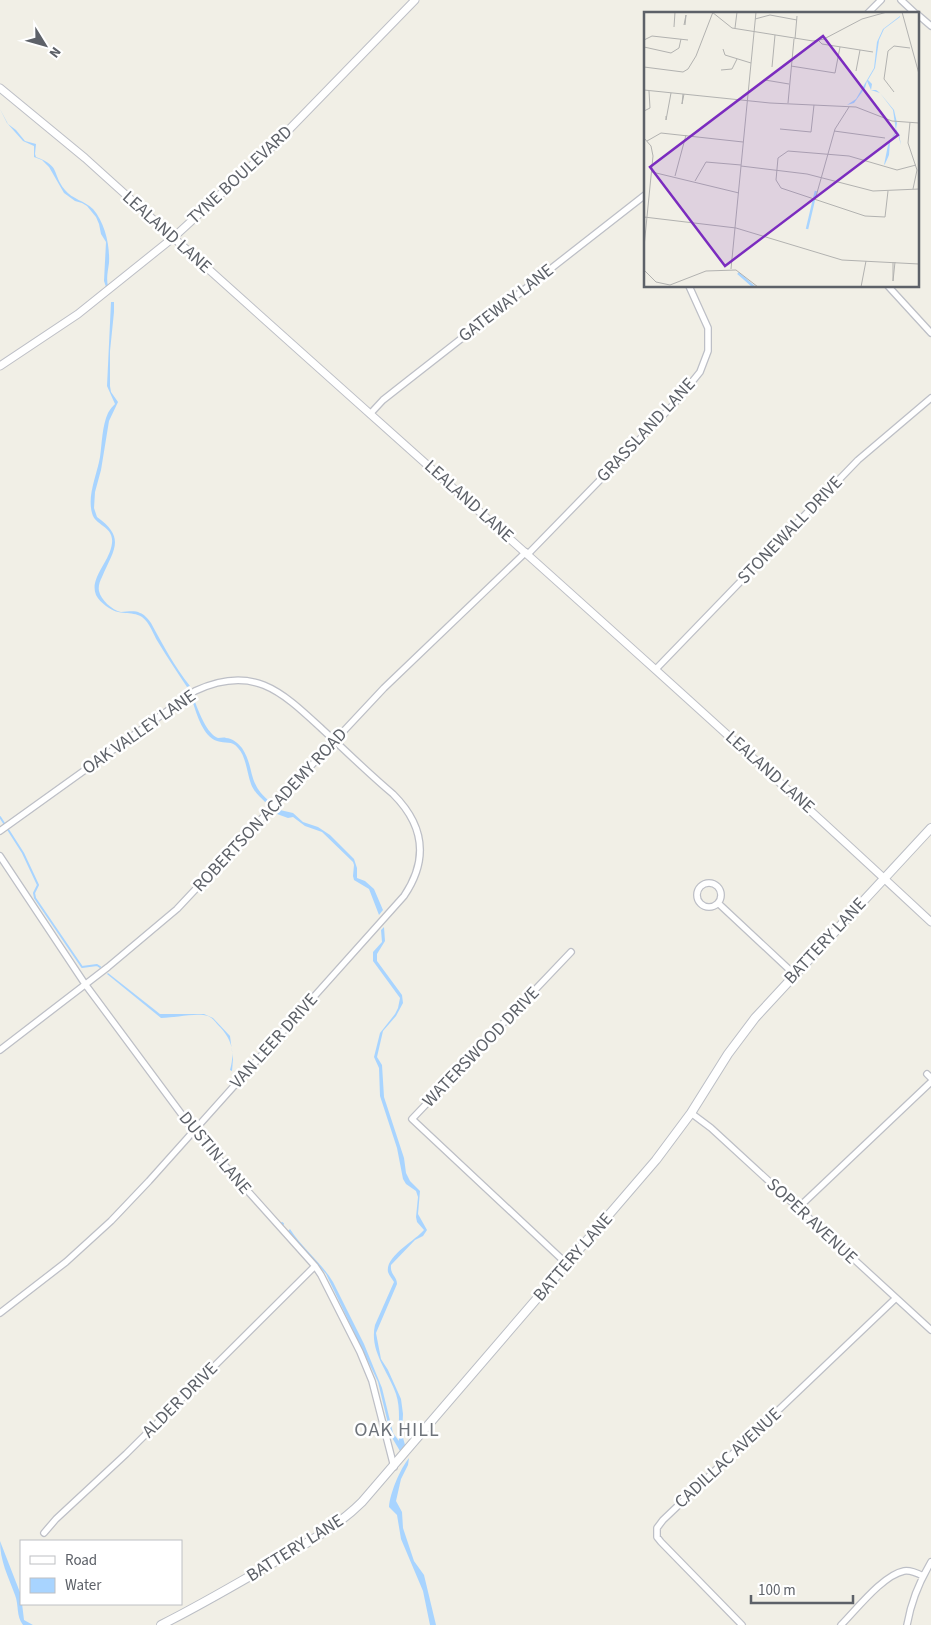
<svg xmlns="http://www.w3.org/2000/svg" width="931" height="1625" viewBox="0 0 931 1625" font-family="'Source Sans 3',sans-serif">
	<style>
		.water { fill: #a8d4ff }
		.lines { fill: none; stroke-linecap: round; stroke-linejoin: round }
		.stream { stroke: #a8d4ff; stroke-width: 2 }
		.minor-casing { stroke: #bdbfc6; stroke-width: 8 }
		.tertiary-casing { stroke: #bdbfc6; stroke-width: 9 }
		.secondary-casing { stroke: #bbbec5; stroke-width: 10 }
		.minor { stroke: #fff; stroke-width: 5.5 }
		.tertiary { stroke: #fff; stroke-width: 7 }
		.secondary { stroke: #fff; stroke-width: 8 }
		.labels { text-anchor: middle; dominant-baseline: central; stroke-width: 5; stroke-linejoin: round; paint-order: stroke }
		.street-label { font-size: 18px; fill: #5d6168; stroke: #fff }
		.quarter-label { font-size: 20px; letter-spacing: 1px; fill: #6e737a; stroke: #fff }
		.inset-river { fill: none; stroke: #a8d4ff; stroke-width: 2.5 }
		.inset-road { fill: none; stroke: #b2b2b0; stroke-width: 1 }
		.view { fill: #7b2cbf; fill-opacity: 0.15; stroke: #7b2cbf; stroke-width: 2.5 }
		.inset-edge { fill: none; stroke: #5d6168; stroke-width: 2.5 }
	</style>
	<rect width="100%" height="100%" fill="#f1efe6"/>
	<!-- water -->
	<path class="water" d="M0 109 8 124 16 130 25 141 36 144 35 154 36 157C62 167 51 173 65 190 72 199 85 201 93 209 105 223 110 245 109 263 108 271 106 278 108 286L106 287 104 281 106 242 101 234 99 224 96 217 87 206 82 203 75 201 64 193 49 167 42 160 34 157V146L23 141 7 123Z
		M111 302H114V312L110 351V386L111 392 118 402 109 421 101 470 95 492 94 508 97 517C126 538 114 549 102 577 100 581 98 586 99 591 101 600 112 610 121 612 127 612 134 610 140 613 144 614 149 620 151 623 163 645 174 666 190 686L187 687C177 672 167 657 158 642 153 634 150 623 142 617 131 610 120 617 106 606 102 603 98 599 96 595 89 578 110 562 112 543 114 526 95 526 92 513 87 495 97 475 100 457 102 443 102 426 108 413 110 409 113 406 115 404L107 386Z
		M195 702C199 712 207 734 218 738 221 738 224 737 226 738 232 738 239 744 242 748 255 768 247 782 268 800L265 802C260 797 254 792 251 784 247 773 246 756 238 748 232 740 225 744 217 741 203 736 197 715 193 703Z
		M280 810 293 813 303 822 318 827 330 835 354 859 357 868V878L365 881 374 889 383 910 379 915 369 889 354 880 353 876 354 865 353 862 322 832 305 826 293 817 288 818 277 814Z
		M384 927 385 941 377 954V961L402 995 403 1003 396 1016 383 1031 377 1057 382 1065 384 1097 404 1158 406 1173 410 1181 420 1191 418 1214 427 1230 423 1236 415 1240 391 1265C390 1275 397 1276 397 1284L376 1333 381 1359 388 1370 401 1399 403 1414 402 1434 405 1445 400 1451 391 1436 378 1382 326 1274 288 1231 290 1229C302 1248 321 1262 333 1282L364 1344 382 1388 393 1433 399 1441C398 1425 401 1409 396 1394 388 1371 369 1351 375 1325L394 1282C392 1279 389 1275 388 1272 385 1256 416 1240 424 1230L417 1222 416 1217 418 1197 416 1191 406 1184 403 1179 397 1148 380 1096 379 1068 374 1057 380 1033 395 1014 398 1008 400 998 373 961V952L382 942 381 930Z
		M108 973 160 1014H204L213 1018 230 1036 233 1059 232 1071 230 1070C235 1052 232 1040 220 1027 216 1023 213 1018 208 1016 197 1012 174 1018 161 1018L107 974Z
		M409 1458 408 1465 401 1479 396 1501 402 1512 403 1528 414 1561 424 1575 436 1625H430L423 1591 401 1539 397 1515 389 1507C390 1493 400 1469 409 1458Z
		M0 1541 21 1595 24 1620 33 1625H23C16 1616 19 1605 15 1595 8 1576 0 1561 0 1541Z"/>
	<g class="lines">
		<!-- stream -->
		<path class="stream" d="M0 817 23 853 38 885 34 893 35 898 82 967 97 965 100 967
			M282 1223 283 1224"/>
		<defs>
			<path id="minor" d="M901 0 916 14
				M867 14 881 0
				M917 14 931 26
				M888 286 931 333
				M370 414 383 400 411 378 645 195
				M528 554 674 404 700 372 708 351V328L689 286
				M656 669 858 460 931 398
				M0 831 195 691C253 664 281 691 322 729 346 751 368 773 393 794 424 825 429 859 404 896L149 1181 111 1221 66 1262 0 1313
				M0 856 85 984 194 1131 315 1266 321 1275 360 1352 372 1381 394 1467
				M697 895a12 12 0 1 1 24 0a12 12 0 1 1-24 0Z
				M718 903 794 974
				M0 1050 108 967 177 909 384 688 526 552
				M927 1074 931 1078
				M691 1113 711 1128 931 1330
				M798 1208 931 1082
				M567 1264 412 1119 571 952
				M44 1533 56 1519 126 1454 315 1266
				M742 1625 661 1542 657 1537V1528L663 1520 896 1298
				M841 1625C856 1610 883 1575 904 1571 910 1570 917 1573 923 1576
				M907 1625C911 1602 919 1582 931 1562"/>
			<path id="tertiary" d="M0 88 85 158C367 413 653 663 931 922
				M0 366 78 314 174 237 274 145 415 0"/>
			<path id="secondary" d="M161 1625C199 1606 235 1585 271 1564 303 1545 336 1528 362 1502L656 1160 691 1113 728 1054 755 1018 931 828"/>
		</defs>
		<!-- minor casing -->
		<use href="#minor" class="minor-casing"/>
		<!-- tertiary casing -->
		<use href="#tertiary" class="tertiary-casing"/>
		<!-- secondary casing -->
		<use href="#secondary" class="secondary-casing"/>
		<!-- minor -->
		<use href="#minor" class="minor"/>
		<!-- tertiary -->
		<use href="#tertiary" class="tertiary"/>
		<!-- secondary -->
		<use href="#secondary" class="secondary"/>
	</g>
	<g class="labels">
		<!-- street labels -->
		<g class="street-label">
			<text transform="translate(240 175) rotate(-43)">TYNE BOULEVARD</text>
			<text transform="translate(167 232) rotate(42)">LEALAND LANE</text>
			<text transform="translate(506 303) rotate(-38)">GATEWAY LANE</text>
			<text transform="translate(646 430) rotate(-47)">GRASSLAND LANE</text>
			<text transform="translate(469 501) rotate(42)">LEALAND LANE</text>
			<text transform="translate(790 530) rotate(-46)">STONEWALL DRIVE</text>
			<text transform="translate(139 732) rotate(-35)">OAK VALLEY LANE</text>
			<text transform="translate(770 772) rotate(42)">LEALAND LANE</text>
			<text transform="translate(270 810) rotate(-47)">ROBERTSON ACADEMY ROAD</text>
			<text transform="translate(825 941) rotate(-47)">BATTERY LANE</text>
			<text transform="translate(274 1041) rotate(-48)">VAN LEER DRIVE</text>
			<text transform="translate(481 1047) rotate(-46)">WATERSWOOD DRIVE</text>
			<text transform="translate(215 1153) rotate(50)">DUSTIN LANE</text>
			<text transform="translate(812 1221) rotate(43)">SOPER AVENUE</text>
			<text transform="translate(573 1257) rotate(-49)">BATTERY LANE</text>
			<text transform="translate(180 1400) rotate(-45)">ALDER DRIVE</text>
			<text transform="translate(728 1458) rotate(-43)">CADILLAC AVENUE</text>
			<text transform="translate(295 1548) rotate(-32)">BATTERY LANE</text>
		</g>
		<!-- quarter labels -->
		<g class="quarter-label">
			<text x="397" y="1430">OAK HILL</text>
		</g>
	</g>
	<!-- overview -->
	<g transform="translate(644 12)">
		<rect width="275" height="275" fill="#f1efe6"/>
		<path d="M256 0V5L240 17 235 28 231 56 224 68 228 72 227 78H232L236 81 250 98 253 111 252 117 255 122 257 133 255 157 257 133 253 119 246 130 245 143 241 152 240 153 244 133 252 119 249 98 236 81 227 78 223 69 221 76 210 91 203 93 212 87 230 56 233 30 239 17 256 4Z" fill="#a8d4ff"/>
		<path class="inset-river" d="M163 217 172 179M94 261 110 275"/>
		<path class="inset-road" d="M68 0 88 16 169 29 180 27 218 7 243 0M258 0 275 62M111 7 126 3 153 8M40 13 42 3 41 13M30 15 31 0M91 16 93 0M151 27 153 4M0 28 8 24 44 28M175 29 178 32 229 40M0 35 27 41 35 36 37 27M79 37 81 43 107 51M147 54 191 61 196 35M0 55 39 60 44 57 52 44 69 0M128 55 131 23M77 58 88 57 93 47M212 59 216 38M121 68 145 72M0 78 126 91 212 95 248 109 275 111M250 80 240 67 244 39 250 34 266 36M39 82 38 92 40 82M144 91 150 27M0 99 6 96 5 79M22 104V108L27 81M266 110 264 131 273 158 269 177M136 117 167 120 170 93M190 119 241 126M0 126 7 134 9 144 0 235M3 129 17 121 99 130M97 154 163 162 229 179 275 177M8 160 95 181M31 164 42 123M51 169 62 150 97 153M244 179 241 205 221 204 137 176 132 168 134 146 144 139 205 144 253 158 272 153M171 188 191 117 205 95M0 205 92 216 198 248 275 252M249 250V269L251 250M87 257 112 0M0 258 12 270 26 273 62 259 92 258 114 275M217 275 222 249"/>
		<path class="view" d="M179 24 254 123 81 254 6 155Z"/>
		<rect width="275" height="275" class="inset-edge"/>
	</g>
	<!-- legend -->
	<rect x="20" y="1540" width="162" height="65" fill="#ffffff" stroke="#bec0c3"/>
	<rect x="30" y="1556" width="25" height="8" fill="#ffffff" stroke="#bec0c3"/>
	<text x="65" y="1565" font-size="15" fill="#5d6168">Road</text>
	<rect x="30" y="1578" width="25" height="15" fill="#a8d4ff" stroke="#bec0c3"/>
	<text x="65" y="1590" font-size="15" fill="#5d6168">Water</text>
	<!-- north arrow -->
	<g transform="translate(45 45) rotate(127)" stroke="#ffffff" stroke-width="4" paint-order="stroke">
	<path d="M0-4L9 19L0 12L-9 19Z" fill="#5d6168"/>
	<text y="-8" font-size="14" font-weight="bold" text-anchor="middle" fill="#5d6168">N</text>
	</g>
	<!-- scale -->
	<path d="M751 1595v8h102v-8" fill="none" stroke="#5d6168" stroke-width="2.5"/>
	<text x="758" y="1595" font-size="15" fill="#5d6168" stroke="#ffffff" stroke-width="4" paint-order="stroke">100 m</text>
</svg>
